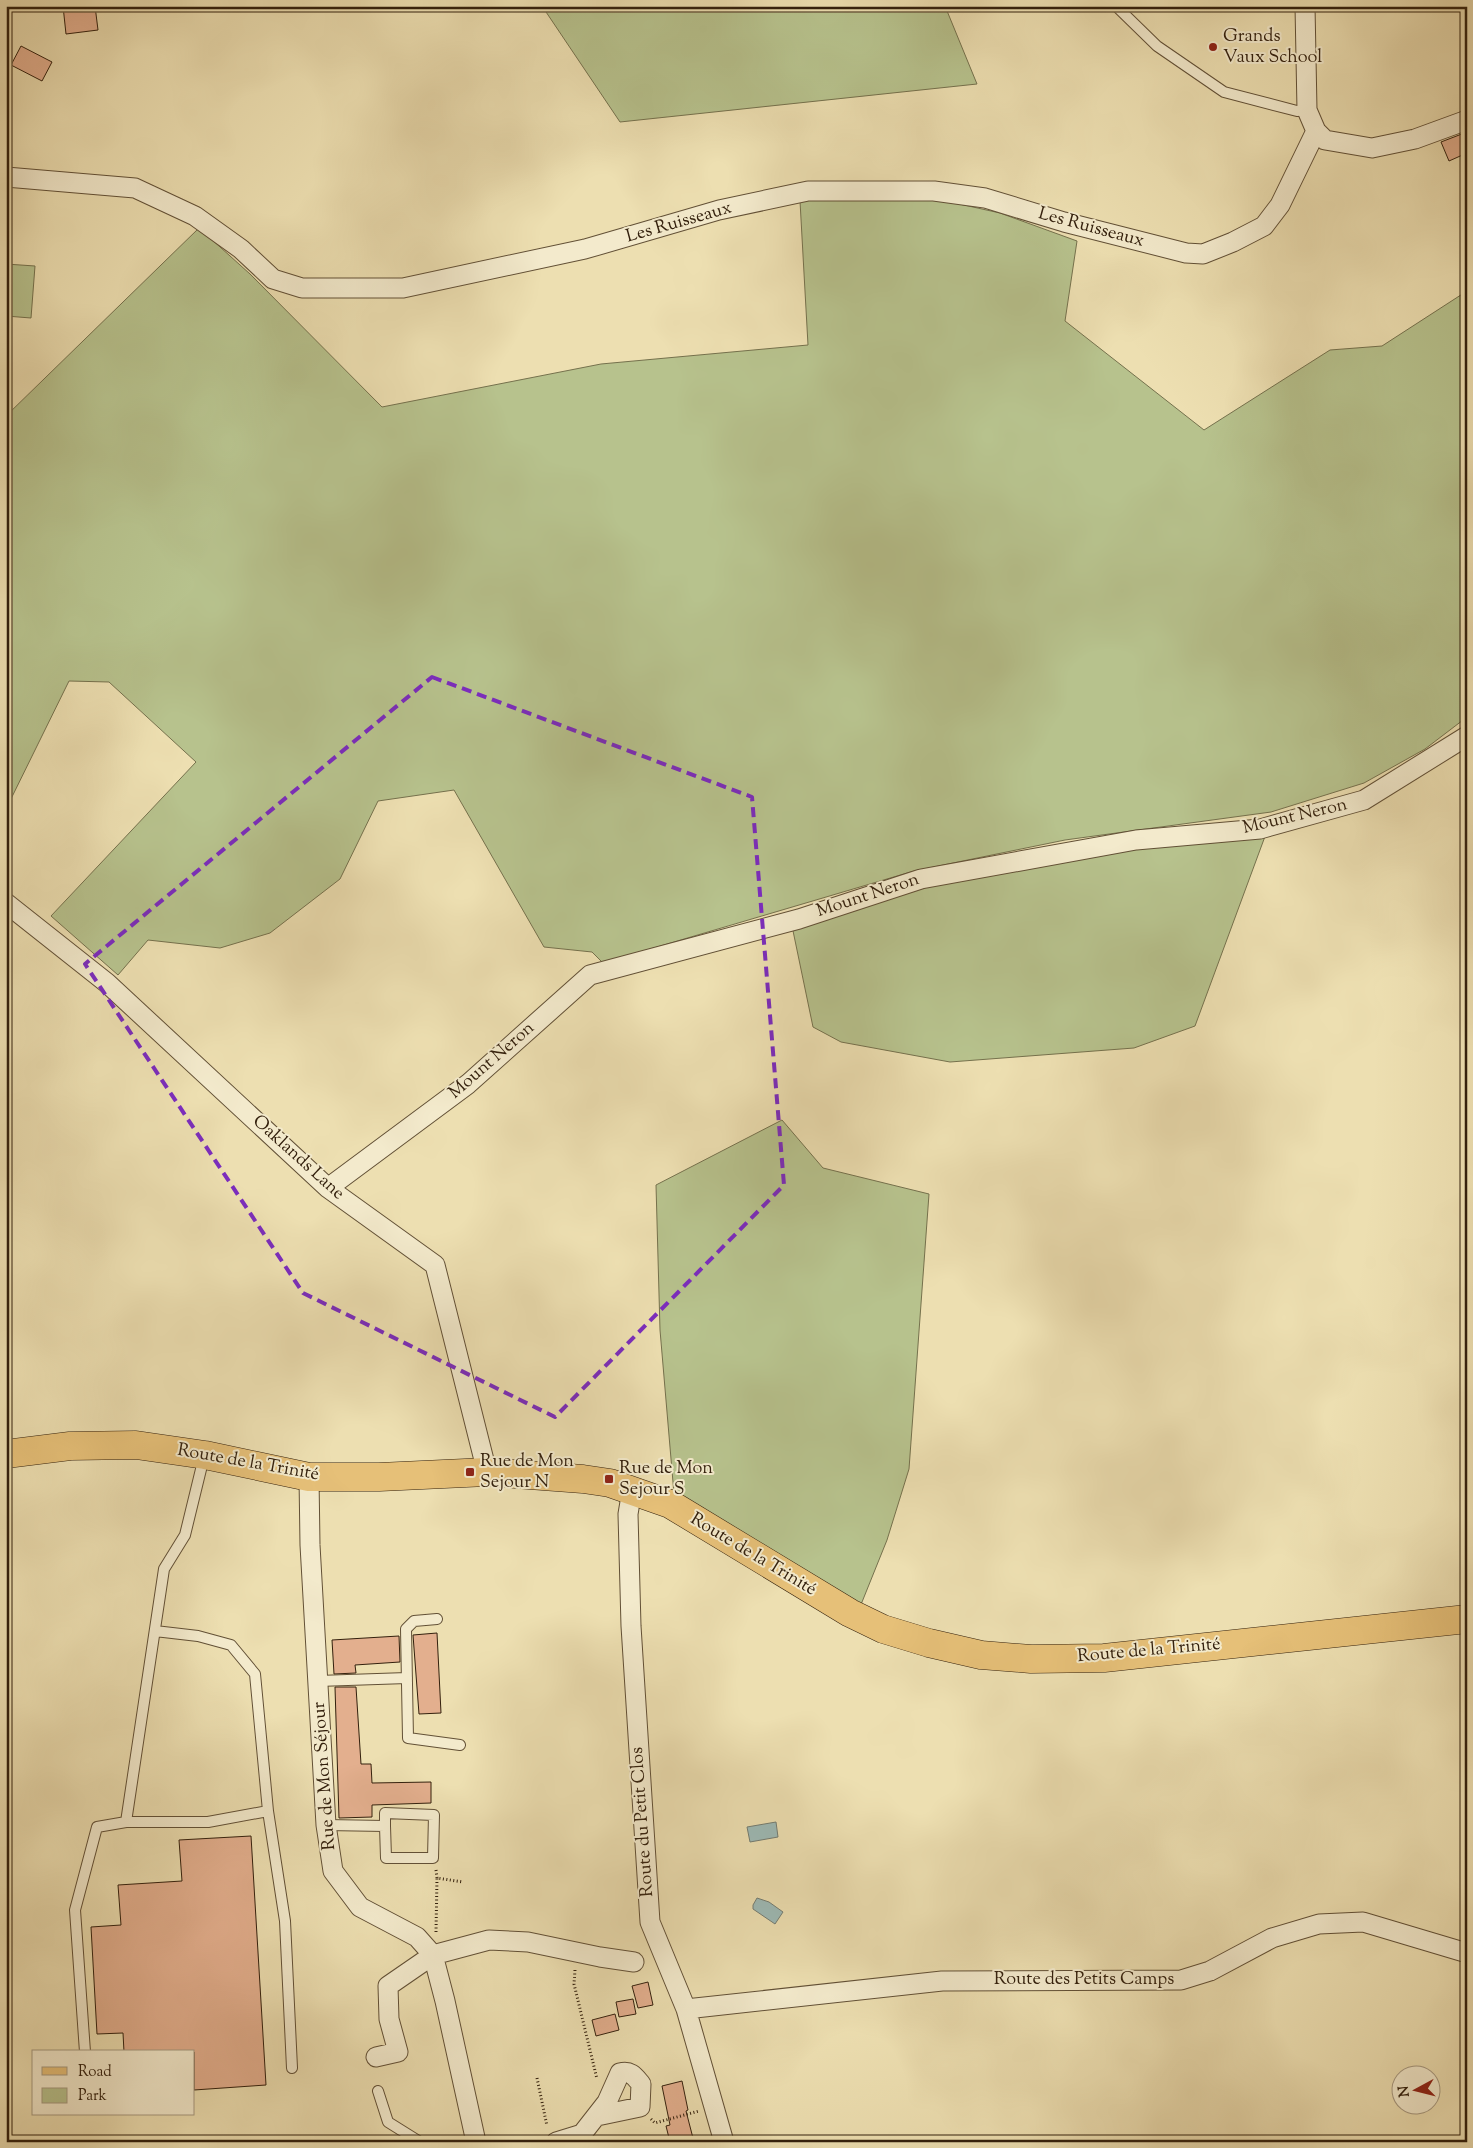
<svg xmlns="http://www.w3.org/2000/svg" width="1473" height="2148" viewBox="0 0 1473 2148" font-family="'Sorts Mill Goudy',serif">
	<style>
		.green { fill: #b7c28d; stroke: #75714d }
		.water { fill: #9dbab6; stroke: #737c72 }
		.building { fill: #e3af8e; stroke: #33200d }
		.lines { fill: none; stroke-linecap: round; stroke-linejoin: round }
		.lane-casing { stroke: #625036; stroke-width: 12 }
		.street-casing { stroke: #625036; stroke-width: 21 }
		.primary-casing { stroke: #33200d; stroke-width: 29 }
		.path { stroke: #33200d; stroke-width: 3; stroke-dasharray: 1 2.5; stroke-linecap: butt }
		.lane { stroke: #f3eacc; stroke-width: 10 }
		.street { stroke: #f3eacc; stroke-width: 19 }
		.primary { stroke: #e6c078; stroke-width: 28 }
		.marked { fill: none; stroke: #7b2cbf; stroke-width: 4; stroke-dasharray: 10 6; stroke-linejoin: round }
		.poi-dot { fill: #8f2418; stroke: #f3eacc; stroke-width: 2 }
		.labels { text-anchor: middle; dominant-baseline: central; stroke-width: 4; stroke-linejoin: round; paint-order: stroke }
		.poi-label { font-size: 18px; fill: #33200d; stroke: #f3eacc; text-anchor: start }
		.street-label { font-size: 18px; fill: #33200d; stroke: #f3eacc }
	</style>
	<rect width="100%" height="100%" fill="#eddfb1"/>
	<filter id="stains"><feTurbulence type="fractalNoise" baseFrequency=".004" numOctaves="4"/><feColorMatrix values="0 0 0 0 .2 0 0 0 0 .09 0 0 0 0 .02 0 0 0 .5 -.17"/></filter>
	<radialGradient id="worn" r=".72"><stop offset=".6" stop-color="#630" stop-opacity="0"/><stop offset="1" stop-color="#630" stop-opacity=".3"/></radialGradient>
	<!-- green -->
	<path class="green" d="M542 6H945L977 84 620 122Z
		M876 196 946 201 1000 213 1077 241 1065 321 1204 430 1330 350 1382 346 1467 291V717L1425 749 1364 783 1271 812 1065 840 914 871 603 963 592 952 544 947 454 790 378 801 340 879 270 933 220 948 148 940 118 975 51 916 196 762 109 682 69 681 6 809V416L199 228 250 274 382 407 601 364 808 345 800 201Z
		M6 264 35 266 31 318 6 316Z
		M1267 831 1195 1026 1134 1048 950 1062 841 1042 813 1027 792 926 922 882 1100 851Z
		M782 1120 823 1168 929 1194 909 1469 887 1540 860 1607 674 1494 660 1330 656 1185Z"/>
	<!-- water -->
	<path class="water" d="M776 1822 778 1837 750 1842 747 1827Z
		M757 1898 769 1902 783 1912 775 1924 753 1909V1905Z"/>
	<!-- building -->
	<path class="building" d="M63 6H95L98 30 66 34Z
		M21 46 52 62 42 81 11 65Z
		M1467 132V153L1449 161 1441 142Z
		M437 1633 441 1713 419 1714 413 1635Z
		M399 1636 400 1662 355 1665 356 1673 334 1674 332 1640Z
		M335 1687H356L361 1764H371L372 1783 431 1782V1803L372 1805V1817L339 1818Z
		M251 1836 266 2085 194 2090V2052H124L123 2033 97 2034 91 1927 121 1925 118 1885 182 1881 179 1840Z
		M648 1982 653 2005 638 2008 632 1986Z
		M633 1999 636 2014 619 2017 616 2002Z
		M615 2014 619 2030 596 2036 592 2020Z
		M682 2081 688 2110 686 2111 694 2142H670L666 2126 670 2125 662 2086Z"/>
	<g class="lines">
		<defs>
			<path id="lane" d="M1116 6 1157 46 1224 92 1297 111 1307 110
				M437 1619 414 1621 406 1629 408 1738 460 1745
				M155 1631 198 1636 231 1645 255 1674 268 1811 285 1921 292 2068
				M318 1681 407 1678
				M126 1822H208L268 1811
				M326 1825 385 1826V1813L434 1815 433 1858H386L385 1826
				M85 2052 75 1910 97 1827 126 1822 164 1569 185 1535 204 1457
				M378 2091 388 2122 420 2142"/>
			<path id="street" d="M1305 6 1307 110 1316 131 1325 140 1372 148 1415 139 1467 120
				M6 177 135 188 195 216 241 249 273 279 302 288H403L585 249 719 210 808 191H934L985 198 1064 222 1186 253 1203 254 1233 242 1264 226 1280 205 1316 131
				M6 903 107 983 328 1188 435 1265 487 1472
				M328 1188 468 1084 590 975 799 919 921 879 1136 840 1260 829 1364 800 1467 736
				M309 1477 310 1545 326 1825 333 1871 360 1907 417 1937 433 1955 445 2001 476 2142
				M632 1490 628 1514 631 1626 650 1922 686 2009 724 2142
				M686 2009 942 1981 1181 1980 1210 1971 1272 1938 1319 1924 1363 1922 1467 1953
				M376 2057 398 2052 389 2019 388 1986 433 1955 489 1940 528 1942 600 1957 634 1962
				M556 2142 582 2134 607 2102 620 2073C631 2070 635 2077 641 2084L640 2107 597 2116"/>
			<path id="primary" d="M6 1454 70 1446 136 1445 205 1455 309 1477H379L487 1472 583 1479 610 1483 670 1504 850 1613 883 1629 929 1643 981 1655 1031 1659 1104 1658 1467 1619"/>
		</defs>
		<!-- lane casing -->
		<use href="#lane" class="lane-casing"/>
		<!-- street casing -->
		<use href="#street" class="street-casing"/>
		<!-- primary casing -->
		<use href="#primary" class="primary-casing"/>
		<!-- path -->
		<path class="path" d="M436 1870 437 1878 463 1882
			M436 1932 437 1878
			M575 1970 574 1984 597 2079
			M537 2078 547 2126
			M651 2119 655 2123 699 2111"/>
		<!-- lane -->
		<use href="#lane" class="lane"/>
		<!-- street -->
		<use href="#street" class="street"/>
		<!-- primary -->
		<use href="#primary" class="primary"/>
	</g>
	<!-- marked area -->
	<path class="marked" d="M432 677 752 797 784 1185 555 1417 303 1293 85 964Z"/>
	<!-- markers -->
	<g class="poi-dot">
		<circle cx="1213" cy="47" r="5"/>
		<rect x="465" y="1467" width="10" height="10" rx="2.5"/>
		<rect x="604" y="1474" width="10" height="10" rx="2.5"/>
	</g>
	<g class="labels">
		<!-- poi labels -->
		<g class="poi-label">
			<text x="1223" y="37">Grands<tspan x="1223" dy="21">Vaux School</tspan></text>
			<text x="480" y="1462">Rue de Mon<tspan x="480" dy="21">Sejour N</tspan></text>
			<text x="619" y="1469">Rue de Mon<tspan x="619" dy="21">Sejour S</tspan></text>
		</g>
		<!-- street labels -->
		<g class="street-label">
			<text transform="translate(679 223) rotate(-16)">Les Ruisseaux</text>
			<text transform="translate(1091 228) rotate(15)">Les Ruisseaux</text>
			<text transform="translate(1295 817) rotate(-13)">Mount Neron</text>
			<text transform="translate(868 896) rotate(-18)">Mount Neron</text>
			<text transform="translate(492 1061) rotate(-41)">Mount Neron</text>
			<text transform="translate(298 1158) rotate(42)">Oaklands Lane</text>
			<text transform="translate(248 1463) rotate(10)">Route de la Trinité</text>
			<text transform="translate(753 1555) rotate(31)">Route de la Trinité</text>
			<text transform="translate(1149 1651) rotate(-5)">Route de la Trinité</text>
			<text transform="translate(325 1776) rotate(-94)">Rue de Mon Séjour</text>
			<text transform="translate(643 1822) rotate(-94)">Route du Petit Clos</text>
			<text x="1084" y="1980">Route des Petits Camps</text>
		</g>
	</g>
	<!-- margin -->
	<rect width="1473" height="2148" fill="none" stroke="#eddfb1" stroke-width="25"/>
	<rect x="8" y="8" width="1458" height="2133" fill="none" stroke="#33200d" stroke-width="2.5"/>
	<rect x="12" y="12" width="1448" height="2123" fill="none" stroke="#33200d"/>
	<!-- legend -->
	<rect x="32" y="2050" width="162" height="65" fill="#f3eacc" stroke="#a69980"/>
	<rect x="42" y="2067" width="25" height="8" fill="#e6c078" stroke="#a69980"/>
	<text x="78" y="2076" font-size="15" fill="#33200d">Road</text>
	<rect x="42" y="2088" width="25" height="15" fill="#b7c28d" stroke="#a69980"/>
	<text x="78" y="2100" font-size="15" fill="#33200d">Park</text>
	<!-- north arrow -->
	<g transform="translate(1416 2090) rotate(263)"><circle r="24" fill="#f3eacc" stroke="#a69980"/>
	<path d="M0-4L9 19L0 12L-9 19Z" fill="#8f2418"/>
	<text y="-8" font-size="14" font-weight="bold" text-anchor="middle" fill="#33200d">N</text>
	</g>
	<rect width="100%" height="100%" filter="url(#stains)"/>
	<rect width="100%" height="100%" fill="url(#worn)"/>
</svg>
